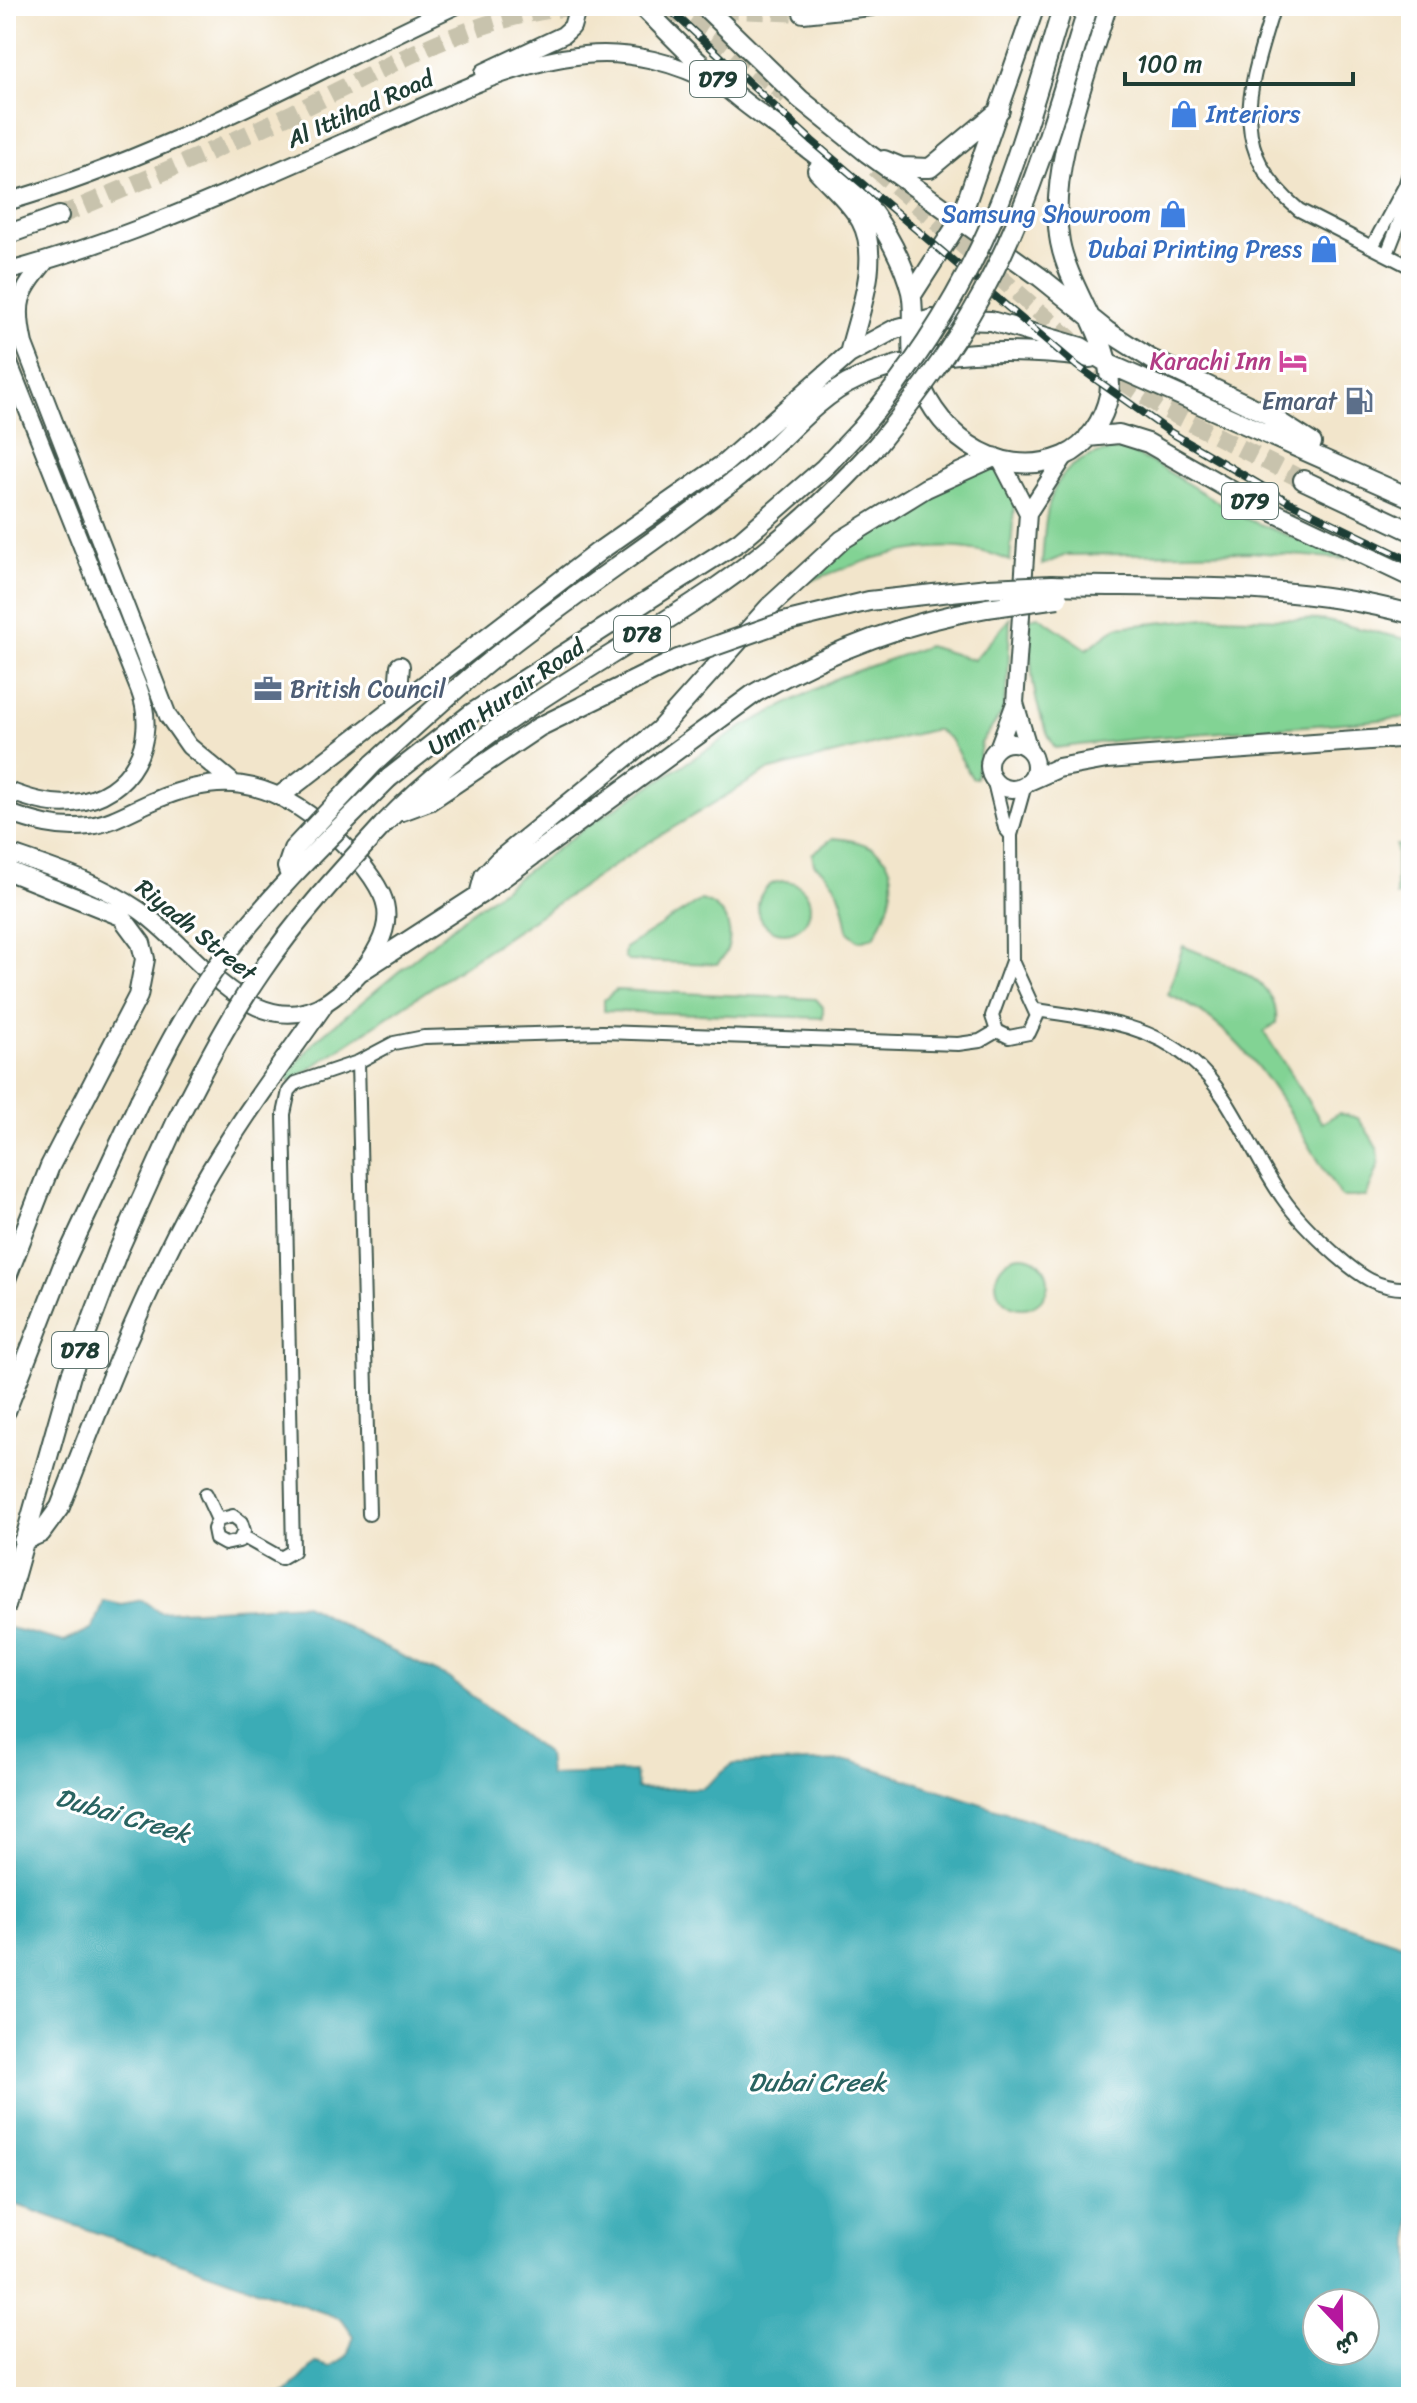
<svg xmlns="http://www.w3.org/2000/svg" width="1417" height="2403" viewBox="0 0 1417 2403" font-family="Sriracha,'Playpen Sans Arabic',sans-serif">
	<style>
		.green { fill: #82d394; stroke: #508864; stroke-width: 2 }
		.water { fill: #3bacb6; stroke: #2d7475; stroke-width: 2; fill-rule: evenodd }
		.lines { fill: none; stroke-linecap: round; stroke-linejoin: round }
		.primary-tunnel { stroke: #c8c3ad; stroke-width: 18; stroke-dasharray: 18 9; stroke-linecap: butt }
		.street-casing { stroke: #3f564b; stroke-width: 16 }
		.secondary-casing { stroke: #3f564b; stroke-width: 20 }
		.primary-casing { stroke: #3f564b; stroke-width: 22 }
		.street { stroke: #fff; stroke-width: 12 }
		.secondary { stroke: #fff; stroke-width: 16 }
		.primary { stroke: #fff; stroke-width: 18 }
		.rail-casing { stroke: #1f3d34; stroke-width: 8 }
		.rail { stroke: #fff; stroke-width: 5; stroke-dasharray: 15; stroke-linecap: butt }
		.primary-bridge-casing { stroke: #3f564b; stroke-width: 22; stroke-linecap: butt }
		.primary-bridge { stroke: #fff; stroke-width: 18 }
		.labels { text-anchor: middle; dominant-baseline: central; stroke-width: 6; stroke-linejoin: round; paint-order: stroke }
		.shield { fill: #fff; stroke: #627771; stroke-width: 2 }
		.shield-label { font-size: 22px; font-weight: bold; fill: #1f3d34 }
		.street-label { font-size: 24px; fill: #1f3d34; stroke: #fff }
		.shop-label { font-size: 24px; fill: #366cbe; stroke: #fff; text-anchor: end }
		.hotel-label { font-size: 24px; fill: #b23c85; stroke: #fff; text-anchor: end }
		.service-label { font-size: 24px; fill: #4e5e75; stroke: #fff; text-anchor: end }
		.water-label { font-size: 26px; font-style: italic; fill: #296462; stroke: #fff }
	</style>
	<rect width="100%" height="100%" fill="#fff"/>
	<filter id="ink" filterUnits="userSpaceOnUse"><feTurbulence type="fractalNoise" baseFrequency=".0125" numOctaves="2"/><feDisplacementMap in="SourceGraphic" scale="16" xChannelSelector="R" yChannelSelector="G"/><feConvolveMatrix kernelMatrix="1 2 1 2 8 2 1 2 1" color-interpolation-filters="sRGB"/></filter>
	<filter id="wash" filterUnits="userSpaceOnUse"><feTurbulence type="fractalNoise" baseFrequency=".006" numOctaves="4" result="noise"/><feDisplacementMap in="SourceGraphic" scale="32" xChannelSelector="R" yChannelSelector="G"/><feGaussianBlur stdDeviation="1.8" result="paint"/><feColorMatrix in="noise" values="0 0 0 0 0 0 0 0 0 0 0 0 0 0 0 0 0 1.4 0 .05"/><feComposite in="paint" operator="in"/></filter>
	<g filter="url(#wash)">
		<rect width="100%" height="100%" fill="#f2e5cb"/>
		<!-- green -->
		<path class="green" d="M1125 449 1157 465 1244 518 1348 559 1250 552 1066 555 1042 565C1046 500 1049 455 1125 449Z
			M997 467 1015 494 1010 561C942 530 869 558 803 584 852 543 932 471 997 467Z
			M1038 616 1087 649 1117 627 1216 617 1322 620 1411 640V717C1292 729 1173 732 1055 748 1031 706 1030 666 1030 618Z
			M1010 618 1008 681 1002 713 981 743 976 778H972L950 739 936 729 767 771 643 846 290 1082 287 1076 315 1041 462 919 589 825 744 726 839 677 928 646 974 660Z
			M833 838C903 843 903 886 874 937L859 941 848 932C844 902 840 882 814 864L812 854Z
			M1396 845H1411V896H1396Z
			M758 907a26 26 0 1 1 52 0a26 26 0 1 1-52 0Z
			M701 900C731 908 739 944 717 964L628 961 624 956 625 948Z
			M1183 946C1216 961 1282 977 1276 1023L1264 1032 1322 1123 1339 1113 1358 1118C1385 1157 1384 1154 1366 1197H1341C1294 1125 1252 1028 1168 995Z
			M616 990 816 999 823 1007V1018L604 1011V1000Z
			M996 1282a26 26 0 1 1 52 0a26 26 0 1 1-52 0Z"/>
		<!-- water -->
		<path class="water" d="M103 1600 121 1604 143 1600 160 1612 305 1604 383 1647 447 1677 547 1754 549 1775 635 1772 637 1789 703 1788 733 1764 852 1761 1411 1947V2397H275L287 2393 316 2363 330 2367 347 2356 354 2336 342 2319 6 2201V1627L64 1642 93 1628ZM1317 2303H1365V2351H1317Z"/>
	</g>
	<g filter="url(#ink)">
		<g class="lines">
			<!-- primary-tunnel -->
			<path class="primary-tunnel" d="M666 7 803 13
				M667 7 714 37 787 96
				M875 168 1078 346
				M59 216C138 183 216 150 293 113 390 66 483 8 594 6
				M1100 366 1166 410 1303 480"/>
			<defs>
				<path id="street" d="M1274 6C1250 87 1224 147 1299 210L1411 267
					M1372 247 1405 186 1411 167
					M1387 254 1401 218 1405 189
					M993 778 1005 828 1011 835
					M1012 961 1037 1016 1029 1033 1009 1037 997 1031 992 1016Z
					M1012 961 1011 835 1025 785
					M1037 1010C1092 1019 1146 1022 1191 1060 1232 1094 1251 1154 1282 1197 1297 1219 1317 1238 1336 1255 1360 1276 1378 1290 1411 1288
					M358 1062 369 1514
					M206 1494 218 1520 214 1529 216 1539 225 1544 239 1541 244 1531 241 1522 233 1516 218 1520
					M242 1536 281 1558 293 1551 284 1114 289 1091 296 1083 358 1062 394 1043 424 1037 602 1032 958 1044 980 1041 997 1031"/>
				<path id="secondary" d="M484 72 563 35 572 27 578 6
					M6 202C159 159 311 73 455 6
					M46 261C19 294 15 302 24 344L168 716 189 746 231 781
					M6 272C130 239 245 185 362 134 433 103 506 63 584 55 629 50 678 63 718 85
					M6 356 139 689C159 740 132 797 73 803 50 806 27 798 6 790
					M1000 459 1028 513
					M989 766a23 23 0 1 1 46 0a23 23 0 1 1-46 0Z
					M998 748 1015 703
					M1029 750 1015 703 1028 513 1065 456
					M6 812C33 822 59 830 89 826 113 823 133 809 156 800 219 773 265 779 319 822 342 841 369 868 382 895 393 919 382 942 368 963 360 974 349 984 339 993 261 1059 198 951 139 910 98 882 52 868 6 852"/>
				<path id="primary" d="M642 6C673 37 704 70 739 98 782 133 834 160 868 206 886 230 904 263 911 292 916 316 909 340 914 364 929 429 996 484 1064 456 1088 446 1104 419 1109 395 1117 347 1069 291 1060 242 1047 172 1087 74 1107 6
					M704 6 800 99 867 153 1040 277 1107 331 1151 359 1267 414 1312 443
					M803 13 871 6
					M884 160 901 167 930 168 1000 110
					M817 170C832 187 850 201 861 221 882 260 858 315 849 354
					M6 235 59 216
					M912 295 960 220 1035 6
					M1088 437 1119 434 1148 443 1246 499 1411 577
					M1303 480 1411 531
					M1052 585C1173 588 1293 582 1411 614
					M780 623 869 601 988 588
					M397 704 400 666
					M373 764C412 729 450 693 491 660 573 594 663 537 745 472 781 443 814 398 857 379 927 348 1016 348 1090 358
					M389 778 472 713 740 541 824 468 860 430
					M1031 780 1058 768 1107 759 1411 737
					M280 796 598 552 725 463 849 354 895 329 933 319 991 321 1081 347 1109 364 1411 498
					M402 811 429 801 539 727 678 659
					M383 825C478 725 602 665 714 589 775 547 828 499 878 444
					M6 870 121 916 141 943 145 959 138 996 50 1166 6 1279
					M479 895 484 876 498 861 659 730 769 607 842 540 926 488 994 457
					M363 970 479 895 755 693C828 652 904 622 987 608
					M6 1411 63 1265 140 1100
					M23 1541 41 1533 60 1507C102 1398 144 1291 200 1189 236 1125 280 1067 322 1007
					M6 1606 71 1375 118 1251 178 1118"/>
			</defs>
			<!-- street casing -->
			<use href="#street" class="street-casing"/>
			<!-- secondary casing -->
			<use href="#secondary" class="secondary-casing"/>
			<!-- primary casing -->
			<use href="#primary" class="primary-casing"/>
			<!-- street -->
			<use href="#street" class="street"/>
			<!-- secondary -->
			<use href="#secondary" class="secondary"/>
			<!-- primary -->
			<use href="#primary" class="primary"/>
			<defs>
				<path id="rail" d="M666 6 812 141 1077 366 1170 432 1291 503 1411 561"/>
			</defs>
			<!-- rail casing -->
			<use href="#rail" class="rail-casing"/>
			<!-- rail -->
			<use href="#rail" class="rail"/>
			<defs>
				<path id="primary-bridge" d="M860 430C923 356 975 271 1008 180 1029 123 1045 64 1063 6
					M878 444C922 390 963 334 994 271 1035 189 1060 99 1087 11
					M988 588 1052 585
					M987 608 1058 598
					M678 659 780 623
					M290 876 287 867 293 849 373 764
					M140 1100C165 1051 190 1002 223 958 272 892 331 836 389 778
					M178 1118C204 1068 229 1018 261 972 297 919 340 872 383 825"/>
			</defs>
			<!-- primary-bridge casing -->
			<use href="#primary-bridge" class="primary-bridge-casing"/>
			<!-- primary-bridge -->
			<use href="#primary-bridge" class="primary-bridge"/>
		</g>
	</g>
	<!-- icons -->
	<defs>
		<symbol id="shop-bare" viewBox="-9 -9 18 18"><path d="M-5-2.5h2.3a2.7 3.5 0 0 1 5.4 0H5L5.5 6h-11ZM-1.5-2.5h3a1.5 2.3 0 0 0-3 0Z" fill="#3f7fe0" stroke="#fff" stroke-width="2.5" paint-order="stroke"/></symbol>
		<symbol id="hotel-bare" viewBox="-9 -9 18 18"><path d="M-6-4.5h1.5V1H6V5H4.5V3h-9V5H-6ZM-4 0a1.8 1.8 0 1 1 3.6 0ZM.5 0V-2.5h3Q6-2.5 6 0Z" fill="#d1479c" stroke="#fff" stroke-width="2.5" paint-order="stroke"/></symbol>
		<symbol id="fuel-bare" viewBox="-9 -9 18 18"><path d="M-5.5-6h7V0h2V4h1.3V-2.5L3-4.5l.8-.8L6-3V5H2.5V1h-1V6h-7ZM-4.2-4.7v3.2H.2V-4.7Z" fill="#5c6f8a" stroke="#fff" stroke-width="2.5" paint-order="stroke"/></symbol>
		<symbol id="office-bare" viewBox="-9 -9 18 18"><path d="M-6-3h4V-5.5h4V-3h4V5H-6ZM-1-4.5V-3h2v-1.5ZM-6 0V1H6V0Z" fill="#5c6f8a" stroke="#fff" stroke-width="2.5" paint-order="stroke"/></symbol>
	</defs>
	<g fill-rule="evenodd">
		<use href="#shop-bare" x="1164" y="94" width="40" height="40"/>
		<use href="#shop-bare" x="1153" y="194" width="40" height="40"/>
		<use href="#shop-bare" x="1304" y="229" width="40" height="40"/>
		<use href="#hotel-bare" x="1273" y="341" width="40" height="40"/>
		<use href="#fuel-bare" x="1339" y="381" width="40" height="40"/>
		<use href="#office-bare" x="248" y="669" width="40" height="40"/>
	</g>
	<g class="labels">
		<!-- shield labels -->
		<g class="shield">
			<rect x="690" y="61" width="56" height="36" rx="6"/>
			<rect x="1222" y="483" width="56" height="36" rx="6"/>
			<rect x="614" y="616" width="56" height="36" rx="6"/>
			<rect x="52" y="1332" width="56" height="36" rx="6"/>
		</g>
		<g class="shield-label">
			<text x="718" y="79">D79</text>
			<text x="1250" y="501">D79</text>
			<text x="642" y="634">D78</text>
			<text x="80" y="1350">D78</text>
		</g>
		<!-- street labels -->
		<g class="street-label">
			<text transform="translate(360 109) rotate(-24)">Al Ittihad Road</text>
			<text transform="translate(506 697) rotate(-35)">Umm Hurair Road</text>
			<text transform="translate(196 930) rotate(39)">Riyadh Street</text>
		</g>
		<!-- shop labels -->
		<g class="shop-label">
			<text x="1206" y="114" text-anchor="start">Interiors</text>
			<text x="1151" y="214">Samsung Showroom</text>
			<text x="1302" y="249">Dubai Printing Press</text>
		</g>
		<!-- hotel labels -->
		<g class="hotel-label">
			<text x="1271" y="361">Karachi Inn</text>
		</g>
		<!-- service labels -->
		<g class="service-label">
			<text x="1337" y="401">Emarat</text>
			<text x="290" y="689" text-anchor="start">British Council</text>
		</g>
		<!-- water labels -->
		<g class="water-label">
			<text transform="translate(123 1815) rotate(16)">Dubai Creek</text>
			<text x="817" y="2082">Dubai Creek</text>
		</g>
	</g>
	<!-- margin -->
	<rect width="1417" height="2403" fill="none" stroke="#fff" stroke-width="32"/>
	<!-- north arrow -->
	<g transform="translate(1341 2327) rotate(158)"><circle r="38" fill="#ffffff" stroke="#a5b1ae" stroke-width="2"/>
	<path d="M0-6L14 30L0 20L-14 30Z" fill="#b5179e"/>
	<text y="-12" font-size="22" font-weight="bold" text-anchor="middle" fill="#1f3d34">ش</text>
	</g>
	<!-- scale -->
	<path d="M1125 72v12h228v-12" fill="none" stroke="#1f3d34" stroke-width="4"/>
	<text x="1137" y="72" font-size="24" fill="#1f3d34" stroke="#ffffff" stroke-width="6" paint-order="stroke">100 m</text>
</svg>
